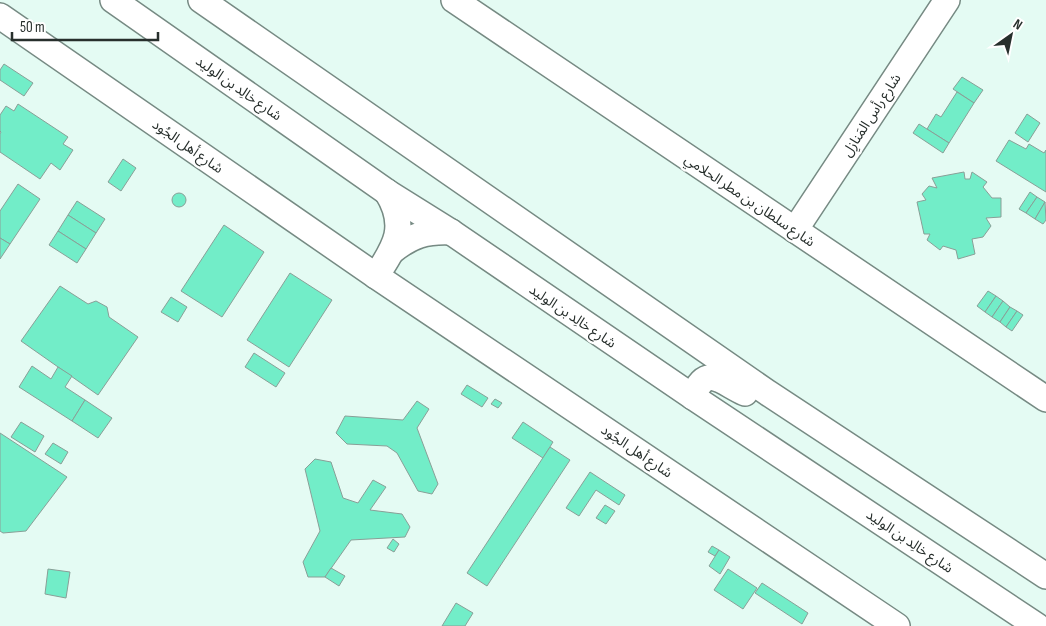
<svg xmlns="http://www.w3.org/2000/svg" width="1046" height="626" viewBox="0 0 1046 626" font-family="'Sofia Sans Condensed','Noto Sans Arabic',sans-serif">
  <rect width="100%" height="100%" fill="#e4fbf3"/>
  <!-- building -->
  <g fill="#72edc8" stroke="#899f97">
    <path d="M 4,64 L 33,83 L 24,96 L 0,80 L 0,70 Z"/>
    <path d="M 962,77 L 983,90 L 974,103 L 953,89 Z"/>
    <path d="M 957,92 L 974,103 L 949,143 L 927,129 L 936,114 L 941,117 Z"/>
    <path d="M 18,104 L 68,137 L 63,144 L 73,150 L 60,170 L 51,163 L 40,179 L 0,152 L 0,134 L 1,132 L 0,131 L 0,115 L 6,106 L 14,111 Z"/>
    <path d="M 1027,114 L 1040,123 L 1028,142 L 1015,133 Z"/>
    <path d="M 919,124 L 949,143 L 943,153 L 913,133 Z"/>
    <path d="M 1009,140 L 1026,149 L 1029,144 L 1044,153 L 1046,150 L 1046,192 L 996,161 Z"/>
    <path d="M 123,159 L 136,168 L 121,191 L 108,182 Z"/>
    <path d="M 964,172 L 965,179 L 970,179 L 972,172 L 987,182 L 983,187 L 992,198 L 1001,198 L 1001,217 L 986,218 L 991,226 L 983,237 L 972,239 L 975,254 L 958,259 L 956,250 L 943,246 L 940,250 L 927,240 L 930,234 L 924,234 L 917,202 L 926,200 L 922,194 L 929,186 L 937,188 L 932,178 Z"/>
    <path d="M 18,184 L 40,199 L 10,244 L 0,238 L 0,211 Z"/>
    <path d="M 1030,192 L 1037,197 L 1026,213 L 1019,209 Z"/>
    <circle cx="179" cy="200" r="7"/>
    <path d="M 1037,197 L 1045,202 L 1035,219 L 1026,213 Z"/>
    <path d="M 77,201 L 105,219 L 96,233 L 68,215 Z"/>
    <path d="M 1045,202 L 1046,220 L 1043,224 L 1035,219 Z"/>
    <path d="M 68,215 L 96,233 L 86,249 L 58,231 Z"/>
    <path d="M 224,225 L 264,252 L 222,317 L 181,291 Z"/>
    <path d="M 58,231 L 86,249 L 77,263 L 49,245 Z"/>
    <path d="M 0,238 L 10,244 L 0,259 Z"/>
    <path d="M 290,273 L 332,300 L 289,367 L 247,340 Z"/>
    <path d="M 60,286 L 88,304 L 96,301 L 107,307 L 109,317 L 138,337 L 98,395 L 21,341 Z"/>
    <path d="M 988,291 L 996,296 L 985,312 L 977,306 Z"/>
    <path d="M 996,296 L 1003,301 L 992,317 L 985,312 Z"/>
    <path d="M 171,297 L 187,307 L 178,322 L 161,312 Z"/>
    <path d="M 1003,301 L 1010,307 L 1000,322 L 992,317 Z"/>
    <path d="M 1010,307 L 1017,311 L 1006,327 L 1000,322 Z"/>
    <path d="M 1017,311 L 1023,315 L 1012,331 L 1006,327 Z"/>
    <path d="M 254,353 L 285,373 L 276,387 L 245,367 Z"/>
    <path d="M 32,366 L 51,379 L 58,367 L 72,376 L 65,387 L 85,400 L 72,421 L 19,387 Z"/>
    <path d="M 467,385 L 488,398 L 482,407 L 461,394 Z"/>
    <path d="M 495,399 L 502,403 L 498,408 L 491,404 Z"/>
    <path d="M 85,400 L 112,418 L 98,438 L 72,421 Z"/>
    <path d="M 417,401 L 429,409 L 417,428 L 438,484 L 432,494 L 418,491 L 397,453 L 387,446 L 347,444 L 336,433 L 345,416 L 403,420 Z"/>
    <path d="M 21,422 L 44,436 L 35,452 L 11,437 Z"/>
    <path d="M 523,422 L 553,442 L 543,458 L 512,438 Z"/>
    <path d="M 0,433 L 67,477 L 26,531 L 3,533 L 0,531 Z"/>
    <path d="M 53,443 L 68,452 L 61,464 L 45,454 Z"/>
    <path d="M 550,447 L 570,460 L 487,586 L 467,573 Z"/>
    <path d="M 315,459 L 331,462 L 343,498 L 358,503 L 373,480 L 386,487 L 370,510 L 402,514 L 410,527 L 405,537 L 351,540 L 325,577 L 308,577 L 303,562 L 320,531 L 305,469 Z"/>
    <path d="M 590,472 L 625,495 L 619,505 L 596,490 L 579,516 L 566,508 Z"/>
    <path d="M 605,505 L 615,511 L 606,524 L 596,518 Z"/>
    <path d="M 393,539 L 399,544 L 394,552 L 387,548 Z"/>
    <path d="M 712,546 L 719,550 L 715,556 L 708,552 Z"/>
    <path d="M 719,550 L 730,557 L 720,574 L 709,566 Z"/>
    <path d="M 331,568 L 345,576 L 339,586 L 325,577 Z"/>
    <path d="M 48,569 L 70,572 L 66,598 L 45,594 Z"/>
    <path d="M 728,569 L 757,588 L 743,609 L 714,590 Z"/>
    <path d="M 762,583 L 808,613 L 802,624 L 755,593 Z"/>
    <path d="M 456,603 L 473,613 L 465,626 L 442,626 Z"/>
  </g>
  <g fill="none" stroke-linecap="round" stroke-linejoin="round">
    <!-- minor casing -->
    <g stroke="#768a83" stroke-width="28">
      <g id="minor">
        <path d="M 113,0 L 387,192 L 451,232 L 693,397 L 1037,626"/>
        <path d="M 201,0 L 768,393 L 1046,576"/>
        <path d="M 454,0 L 1046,399"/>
        <path d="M 0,16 L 376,276 L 897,626"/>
        <path d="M 795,230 L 947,0"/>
        <path d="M 392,251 C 412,235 426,231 451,232"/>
        <path d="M 376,276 C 396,246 408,226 387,192"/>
        <path d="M 693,397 C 706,362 722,383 745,393"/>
      </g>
    </g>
    <!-- minor -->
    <use href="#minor" stroke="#fff" stroke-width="25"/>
  </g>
  <g text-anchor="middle" stroke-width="4.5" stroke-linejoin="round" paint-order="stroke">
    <!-- street labels -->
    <g font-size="14" fill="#272f2c" stroke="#fff">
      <text transform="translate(239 88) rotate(35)" y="5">شارع خالِد بن الوليد</text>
      <text transform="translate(871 115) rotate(-57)" y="5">شارع رأس المَنازِل</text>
      <text transform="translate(188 146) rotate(35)" y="5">شارع أهل الجُود</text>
      <text transform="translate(750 200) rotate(34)" y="5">شارع سلطان بن مطر الحلامي</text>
      <text transform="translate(573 316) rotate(34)" y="5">شارع خالِد بن الوليد</text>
      <text transform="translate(637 451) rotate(34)" y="5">شارع أهل الجُود</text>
      <text transform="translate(910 541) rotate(34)" y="5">شارع خالِد بن الوليد</text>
    </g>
  </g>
  <!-- north arrow -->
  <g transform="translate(1011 35) rotate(33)" stroke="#ffffff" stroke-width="4" paint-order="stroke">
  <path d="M0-4L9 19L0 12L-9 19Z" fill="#272f2c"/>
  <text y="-8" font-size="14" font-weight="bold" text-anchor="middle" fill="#272f2c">N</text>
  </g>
  <!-- scale -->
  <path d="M12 32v8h146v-8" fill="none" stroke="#272f2c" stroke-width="2.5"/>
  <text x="20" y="32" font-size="15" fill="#272f2c" stroke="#ffffff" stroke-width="4" paint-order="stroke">50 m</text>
</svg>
